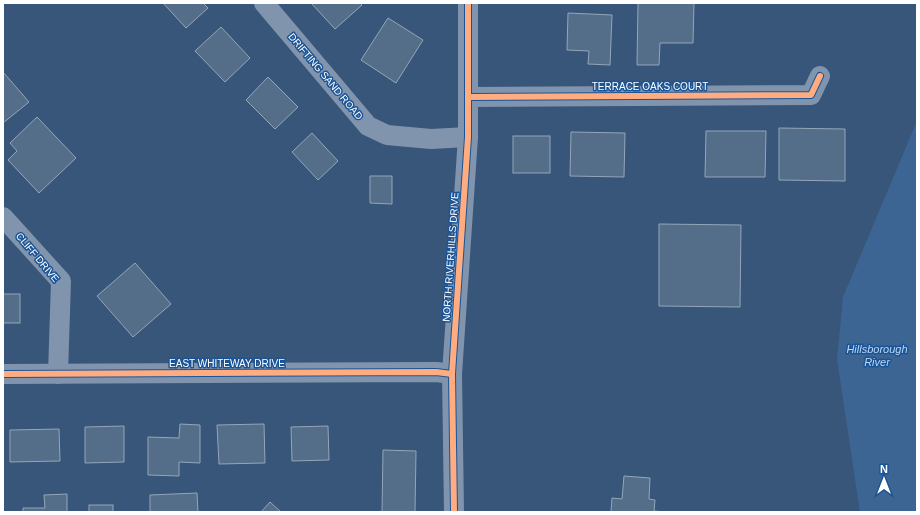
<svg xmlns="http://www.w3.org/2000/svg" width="920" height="515" viewBox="0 0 920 515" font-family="Helvetica,sans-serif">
  <rect width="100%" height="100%" fill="#37567a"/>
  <!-- water -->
  <path fill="#3d6593" d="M 917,121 L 917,512 L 860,512 L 837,359 L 843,297 Z"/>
  <!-- building -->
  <g fill="#546d89" stroke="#94a6ba">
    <path d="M 163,3 L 203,3 L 208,8 L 186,28 Z"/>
    <path d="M 311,3 L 360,3 L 362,5 L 335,29 Z"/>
    <path d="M 638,3 L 694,3 L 693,43 L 660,43 L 659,65 L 637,65 Z"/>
    <path d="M 568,13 L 612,15 L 610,65 L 588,64 L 589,51 L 567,50 Z"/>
    <path d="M 388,18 L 423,40 L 396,83 L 361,60 Z"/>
    <path d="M 221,27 L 250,58 L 225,82 L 195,51 Z"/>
    <path d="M 3,72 L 29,102 L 3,123 Z"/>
    <path d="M 268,77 L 298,107 L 275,129 L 246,100 Z"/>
    <path d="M 37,117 L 76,158 L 39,193 L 8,160 L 17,151 L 10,143 Z"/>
    <path d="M 779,128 L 845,129 L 845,181 L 779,180 Z"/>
    <path d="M 706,131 L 766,131 L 765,177 L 705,177 Z"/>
    <path d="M 571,132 L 625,133 L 624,177 L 570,176 Z"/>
    <path d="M 312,133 L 338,161 L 318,180 L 292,152 Z"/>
    <rect x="513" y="136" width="37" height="37"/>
    <path d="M 370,176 L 392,176 L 392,204 L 370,203 Z"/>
    <path d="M 659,224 L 741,225 L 740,307 L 659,306 Z"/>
    <path d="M 135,263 L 171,304 L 133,337 L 97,296 Z"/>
    <rect x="3" y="294" width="17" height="29"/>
    <path d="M 180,424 L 200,425 L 200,463 L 179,462 L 179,476 L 148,475 L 148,437 L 179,438 Z"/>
    <path d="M 264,424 L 265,463 L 219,464 L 217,425 Z"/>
    <path d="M 124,426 L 124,462 L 85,463 L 85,427 Z"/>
    <path d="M 328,426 L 329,460 L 292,461 L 291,427 Z"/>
    <path d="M 59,429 L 60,461 L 10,462 L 10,430 Z"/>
    <path d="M 383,450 L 416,451 L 415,512 L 382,512 Z"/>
    <path d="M 624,476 L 650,478 L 649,499 L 655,500 L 654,511 L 666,512 L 611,512 L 612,498 L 622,499 Z"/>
    <path d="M 197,493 L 198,512 L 150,512 L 150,495 Z"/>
    <path d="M 67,494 L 67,512 L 23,512 L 23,508 L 45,508 L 44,495 Z"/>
    <path d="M 270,502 L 281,512 L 261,512 Z"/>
    <rect x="89" y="505" width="24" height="7"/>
  </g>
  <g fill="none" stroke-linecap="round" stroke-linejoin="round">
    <!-- minor -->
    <g stroke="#8095ad" stroke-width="20">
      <path d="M 264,3 L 368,126 L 387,135 L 431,139 L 468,137"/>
      <path d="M 469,97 L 811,95 L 820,76"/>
      <path d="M 3,217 L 61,281 L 58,374"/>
      <path d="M 3,374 L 436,372 L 452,374"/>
      <path d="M 454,512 L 452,374 L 468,137 L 468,3"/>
    </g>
    <!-- cycleway casing -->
    <g stroke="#1b5496" stroke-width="8">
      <g id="cycleway">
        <path d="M 469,97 L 811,95 L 820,76"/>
        <path d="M 3,374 L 436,372 L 452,374"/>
        <path d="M 454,512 L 452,374 L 468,137 L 468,3"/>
      </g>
    </g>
    <!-- cycleway -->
    <use href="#cycleway" stroke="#ffac80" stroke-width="6"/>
  </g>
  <g text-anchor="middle" stroke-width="3" stroke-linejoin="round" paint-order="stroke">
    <!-- street labels -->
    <g font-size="10" fill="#fff" stroke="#1b5496">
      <text transform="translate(326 76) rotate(50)" y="4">DRIFTING SAND ROAD</text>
      <text x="650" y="90">TERRACE OAKS COURT</text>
      <text transform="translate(38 257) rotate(50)" y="4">CLIFF DRIVE</text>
      <text transform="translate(450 257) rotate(-86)" y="4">NORTH RIVERHILLS DRIVE</text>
      <text x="227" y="367">EAST WHITEWAY DRIVE</text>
    </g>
    <!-- water labels -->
    <g font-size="11" font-style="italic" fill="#bad7f6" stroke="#1b5496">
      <text x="877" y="353">Hillsborough<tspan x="877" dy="13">River</tspan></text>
    </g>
  </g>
  <!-- border -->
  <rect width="920" height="515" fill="none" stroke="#ffffff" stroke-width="8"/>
  <!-- north arrow -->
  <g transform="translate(884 479)" stroke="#1b5496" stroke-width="3" paint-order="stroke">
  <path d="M0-3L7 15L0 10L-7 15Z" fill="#ffffff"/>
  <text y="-6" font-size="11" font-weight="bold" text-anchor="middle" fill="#ffffff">N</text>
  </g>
</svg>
